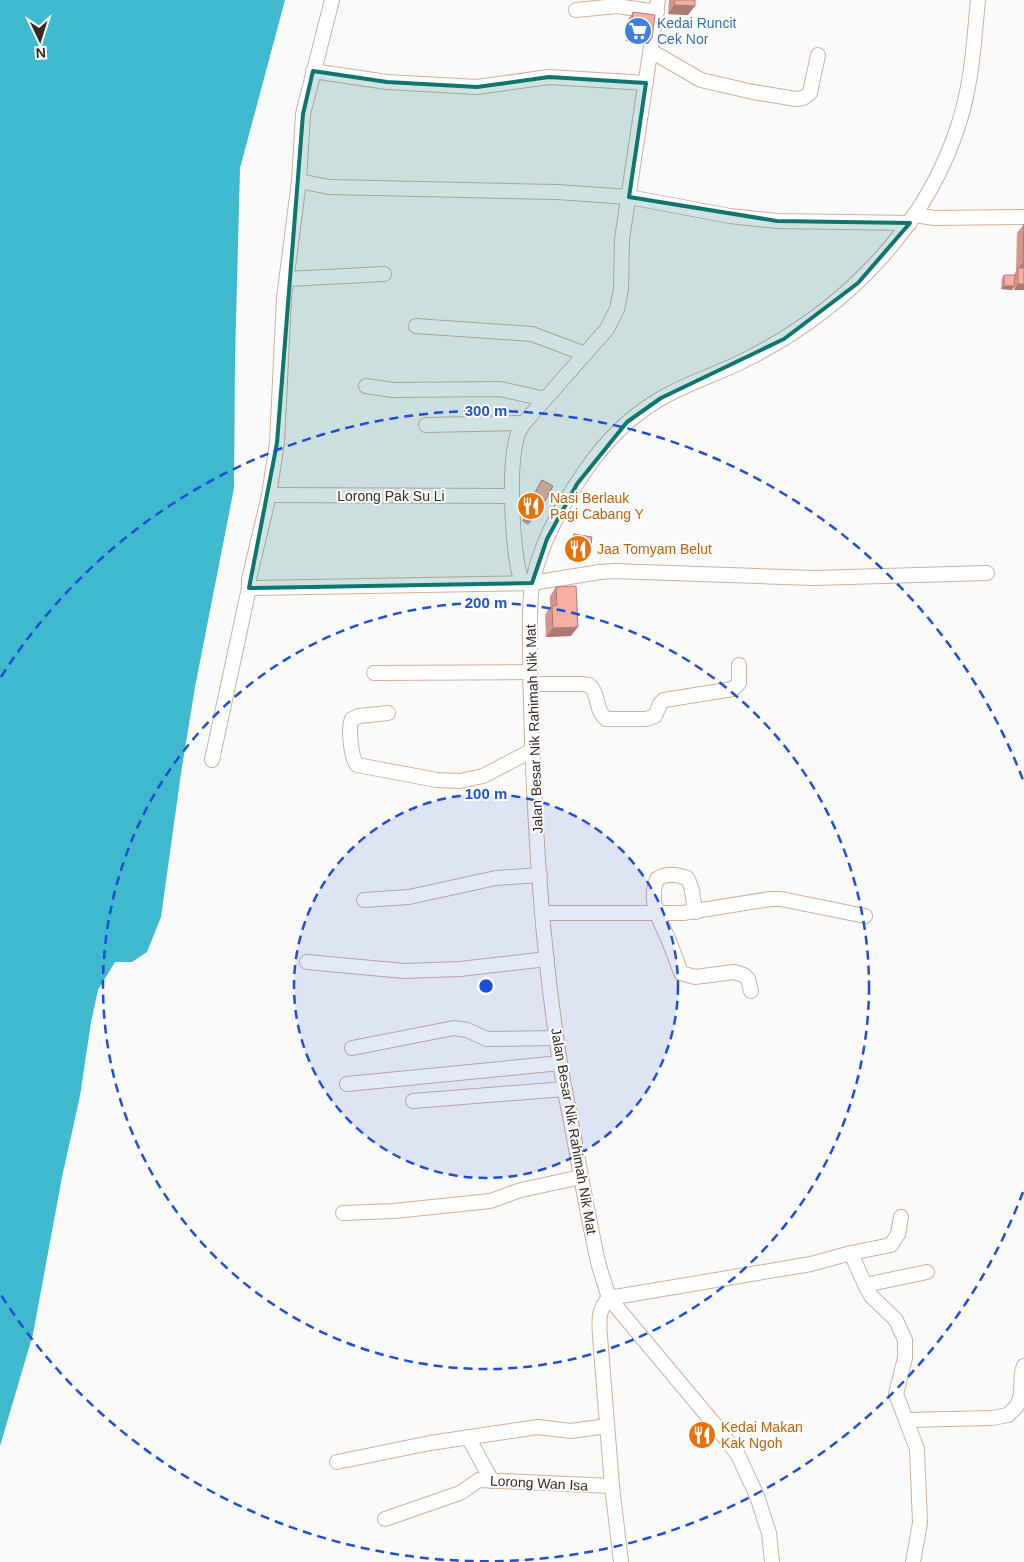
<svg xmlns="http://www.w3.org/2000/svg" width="1024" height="1562" viewBox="0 0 1024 1562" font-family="Arial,sans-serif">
  <rect width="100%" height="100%" fill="#fafafa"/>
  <!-- water -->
  <path fill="#3eb9cd" d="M 0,0 L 285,0 L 240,168 L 235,358 L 234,488 L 195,687 L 181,773 L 161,917 L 147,952 L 132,962 L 115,962 L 98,990 L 91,1022 L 80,1096 L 62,1177 L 33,1334 L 0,1446 Z"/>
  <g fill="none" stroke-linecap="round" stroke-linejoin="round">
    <!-- minor casing -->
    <g stroke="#d0b09c" stroke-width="16">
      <g id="minor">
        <path d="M 332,0 L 303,114 L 299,181 L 284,298 L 277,443 L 269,495 L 249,579 L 249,588 L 532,583 L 600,572 L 614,571 L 814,578 L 987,573"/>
        <path d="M 576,10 L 617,6 L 657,12"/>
        <path d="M 651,51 L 701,80 L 753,92 L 796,99 L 803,98 L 810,93 L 818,55"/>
        <path d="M 313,71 L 387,82 L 477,87 L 549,77 L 646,83"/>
        <path d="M 299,181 L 329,187 L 557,192 L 629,197 L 730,216 L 777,221 L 910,223"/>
        <path d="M 914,215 L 935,218 L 1024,217"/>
        <path d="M 287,279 L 384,274"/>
        <path d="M 416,326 L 532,334 L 585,354"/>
        <path d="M 366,386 L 393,390 L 500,389 L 545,399"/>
        <path d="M 426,425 L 524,423"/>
        <path d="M 269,495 L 512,496"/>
        <path d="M 522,583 C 512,554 508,467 517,437 C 518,432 521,428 524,423 L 607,329 L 617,309 L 621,289 L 622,239 L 658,0"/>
        <path d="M 374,673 L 530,672"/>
        <path d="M 530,684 L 582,684 L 589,685 C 600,694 594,709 606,719 L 646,719 L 655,716 L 660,704 L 664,700 L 733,689 L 739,683 L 739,665"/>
        <path d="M 388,713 L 359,716 L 352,719 C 348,728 351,758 357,765 L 437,780 L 460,781 L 483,776 L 533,750"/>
        <path d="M 212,760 L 249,588"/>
        <path d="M 364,900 L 409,897 L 496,878 L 540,875"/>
        <path d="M 696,912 C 692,900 694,888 687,878 C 677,874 666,873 657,879 C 649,898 657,915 665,932 C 671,945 676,959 681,973 L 695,977 L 734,972 L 744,975 L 748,979 L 751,991"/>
        <path d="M 543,913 L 683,913 L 770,899 L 781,899 L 865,916"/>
        <path d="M 307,962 L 404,971 L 460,969 L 547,959"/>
        <path d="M 352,1048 L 454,1028 L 467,1030 L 487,1039 L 556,1038"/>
        <path d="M 347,1084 L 560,1063"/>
        <path d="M 413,1101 L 565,1089"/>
        <path d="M 343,1213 L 394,1211 L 490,1201 L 521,1190 L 581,1177"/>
        <path d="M 851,1253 L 861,1276 L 871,1296 L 896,1320 L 905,1340 L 905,1358 L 896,1394 L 917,1449 L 920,1523 L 913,1562"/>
        <path d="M 865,1285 L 927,1272"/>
        <path d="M 906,1420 L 992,1418 L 1008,1415 L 1017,1406 L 1021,1395 L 1022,1372 L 1024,1366"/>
        <path d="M 468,1437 L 492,1481"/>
        <path d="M 337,1462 L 430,1443 L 538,1427 L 571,1431 L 607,1426"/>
        <path d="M 385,1519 L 460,1493 L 479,1480 L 612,1486"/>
        <path d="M 621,1562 L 612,1486 L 600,1336 C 599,1321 598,1309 609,1298 L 811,1264 L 851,1253 L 891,1245 L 898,1234 L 901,1217"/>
        <path d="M 772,1562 L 769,1533 L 757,1496 L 738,1455 L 716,1426 L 609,1298 L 599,1266 C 588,1218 580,1170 571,1122 C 566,1095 560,1069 557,1042 C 542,943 536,842 532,741 C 531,707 530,673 530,638 C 530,619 529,599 533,580 C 543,535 569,492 596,456 C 614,433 637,412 662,398 C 689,382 721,373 749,358 C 845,309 926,228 959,123 C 972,83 974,41 978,0"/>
      </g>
    </g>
    <!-- minor -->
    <use href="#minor" stroke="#fff" stroke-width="14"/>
  </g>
  <!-- wall -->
  <g fill="#d4968c">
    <path d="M 669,0 L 695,0 L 688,15 L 668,14 Z"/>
    <path d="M 633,12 L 652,38 L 648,44 L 626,41 L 629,18 Z"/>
    <path d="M 1024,224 L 1024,290 L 1014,290 L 1014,287 L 1012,290 L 1001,289 L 1002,278 L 1004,275 L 1014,275 L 1016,271 L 1017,233 Z"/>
    <path d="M 540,483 L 539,512 L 537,515 L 525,509 Z"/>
    <path d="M 528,512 L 530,522 L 528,525 L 522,521 Z"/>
    <path d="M 574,534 L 586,557 L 567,554 L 569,540 Z"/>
    <path d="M 556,587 L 571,636 L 546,637 L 545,615 L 550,607 L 550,596 Z"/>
  </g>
  <!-- shaded-wall -->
  <g fill="#ac7a72">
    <path d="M 674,5 L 695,6 L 688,15 L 668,14 Z"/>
    <path d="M 631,35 L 652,38 L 648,44 L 626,41 Z"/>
    <path d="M 1023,263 L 1024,263 L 1024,272 L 1018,269 Z"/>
    <path d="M 1018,284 L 1024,284 L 1024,290 L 1014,290 Z"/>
    <path d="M 1004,286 L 1014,286 L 1012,290 L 1001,289 Z"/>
    <path d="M 571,548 L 590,551 L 586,557 L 567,554 Z"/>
    <path d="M 578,627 L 571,636 L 546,637 L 553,628 Z"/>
  </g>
  <!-- building -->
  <g fill="#f6aea3" stroke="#ac7a72">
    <path d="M 675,0 L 695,0 L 695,6 L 674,5 Z"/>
    <path d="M 633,12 L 655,15 L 652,38 L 631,35 Z"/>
    <path d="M 1024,224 L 1024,263 L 1023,263 Z"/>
    <rect x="1018" y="268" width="6" height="16"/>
    <path d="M 1004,275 L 1015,275 L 1014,286 L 1004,286 Z"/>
    <path d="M 542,480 L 553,486 L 539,512 L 528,506 Z"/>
    <path d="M 528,512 L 534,515 L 530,522 L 524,518 Z"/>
    <path d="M 574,534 L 592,537 L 590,551 L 571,548 Z"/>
    <path d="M 576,586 L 578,627 L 553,628 L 552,606 L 557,605 L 556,587 Z"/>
  </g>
  <!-- marked area -->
  <path fill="#0f766e" fill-opacity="0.2" stroke="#0f766e" stroke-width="4" stroke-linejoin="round" d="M 313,71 L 387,82 L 477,87 L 549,77 L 646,83 L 629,197 L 777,221 L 910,223 L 858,283 L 784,339 L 661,398 L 627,422 L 577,484 L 547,539 L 532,583 L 249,588 L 277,443 L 303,114 Z"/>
  <!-- distance rings -->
  <circle cx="486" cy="986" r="192" fill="#1d4ed8" fill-opacity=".12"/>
  <g fill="none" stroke="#1d4ed8" stroke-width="2.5" stroke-dasharray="9 6">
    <circle cx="486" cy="986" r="192"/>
    <circle cx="486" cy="986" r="383"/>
    <path d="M1023 1192A575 575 0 0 1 1 1295M1 677A575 575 0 0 1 1023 780"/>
  </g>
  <!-- icons -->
  <defs>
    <g id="supermarket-disc" transform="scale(1.4375)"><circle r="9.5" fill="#3f7fe0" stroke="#fff"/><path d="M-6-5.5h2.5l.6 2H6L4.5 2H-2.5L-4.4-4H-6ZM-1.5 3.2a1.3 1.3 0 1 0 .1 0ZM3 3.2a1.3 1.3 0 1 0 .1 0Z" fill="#fff"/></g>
    <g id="restaurant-disc" transform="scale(1.4375)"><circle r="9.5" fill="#e8710a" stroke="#fff"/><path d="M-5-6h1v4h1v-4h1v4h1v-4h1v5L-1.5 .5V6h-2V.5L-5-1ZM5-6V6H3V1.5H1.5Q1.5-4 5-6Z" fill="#fff"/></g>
  </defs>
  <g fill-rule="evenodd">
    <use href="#supermarket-disc" x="638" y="31"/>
    <use href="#restaurant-disc" x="531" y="506"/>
    <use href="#restaurant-disc" x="578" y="549"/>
    <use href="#restaurant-disc" x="702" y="1435"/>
  </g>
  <g text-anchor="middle" stroke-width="4" stroke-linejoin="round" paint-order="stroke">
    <!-- shop labels -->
    <g font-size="14" fill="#366cbe" stroke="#fff" text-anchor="start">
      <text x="657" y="28">Kedai Runcit<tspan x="657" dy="16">Cek Nor</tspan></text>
    </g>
    <!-- street labels -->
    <g font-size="14" fill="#362922" stroke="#fff">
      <text x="391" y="501">Lorong Pak Su Li</text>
      <text transform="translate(534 729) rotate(-92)" y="5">Jalan Besar Nik Rahimah Nik Mat</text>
      <text transform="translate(574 1131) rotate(80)" y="5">Jalan Besar Nik Rahimah Nik Mat</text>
      <text transform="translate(539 1483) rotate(3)" y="5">Lorong Wan Isa</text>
    </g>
    <!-- food labels -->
    <g font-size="14" fill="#c56008" stroke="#fff" text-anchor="start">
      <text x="550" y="503">Nasi Berlauk<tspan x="550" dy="16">Pagi Cabang Y</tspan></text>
      <text x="597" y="554">Jaa Tomyam Belut</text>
      <text x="721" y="1432">Kedai Makan<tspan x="721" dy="16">Kak Ngoh</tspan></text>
    </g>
  </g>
  <circle cx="486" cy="986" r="8" fill="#1d4ed8" stroke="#fff" stroke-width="2.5"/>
  <g font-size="15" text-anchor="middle" font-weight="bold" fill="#1d4ed8" stroke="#fff" stroke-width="4" stroke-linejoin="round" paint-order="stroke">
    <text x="486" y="416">300 m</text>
    <text x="486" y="608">200 m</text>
    <text x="486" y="799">100 m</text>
  </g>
  <!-- north arrow -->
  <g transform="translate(40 40) rotate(176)" stroke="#ffffff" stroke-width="4" paint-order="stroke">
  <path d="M0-4L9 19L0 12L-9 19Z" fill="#362922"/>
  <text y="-8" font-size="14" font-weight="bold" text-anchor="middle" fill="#362922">N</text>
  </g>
</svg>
